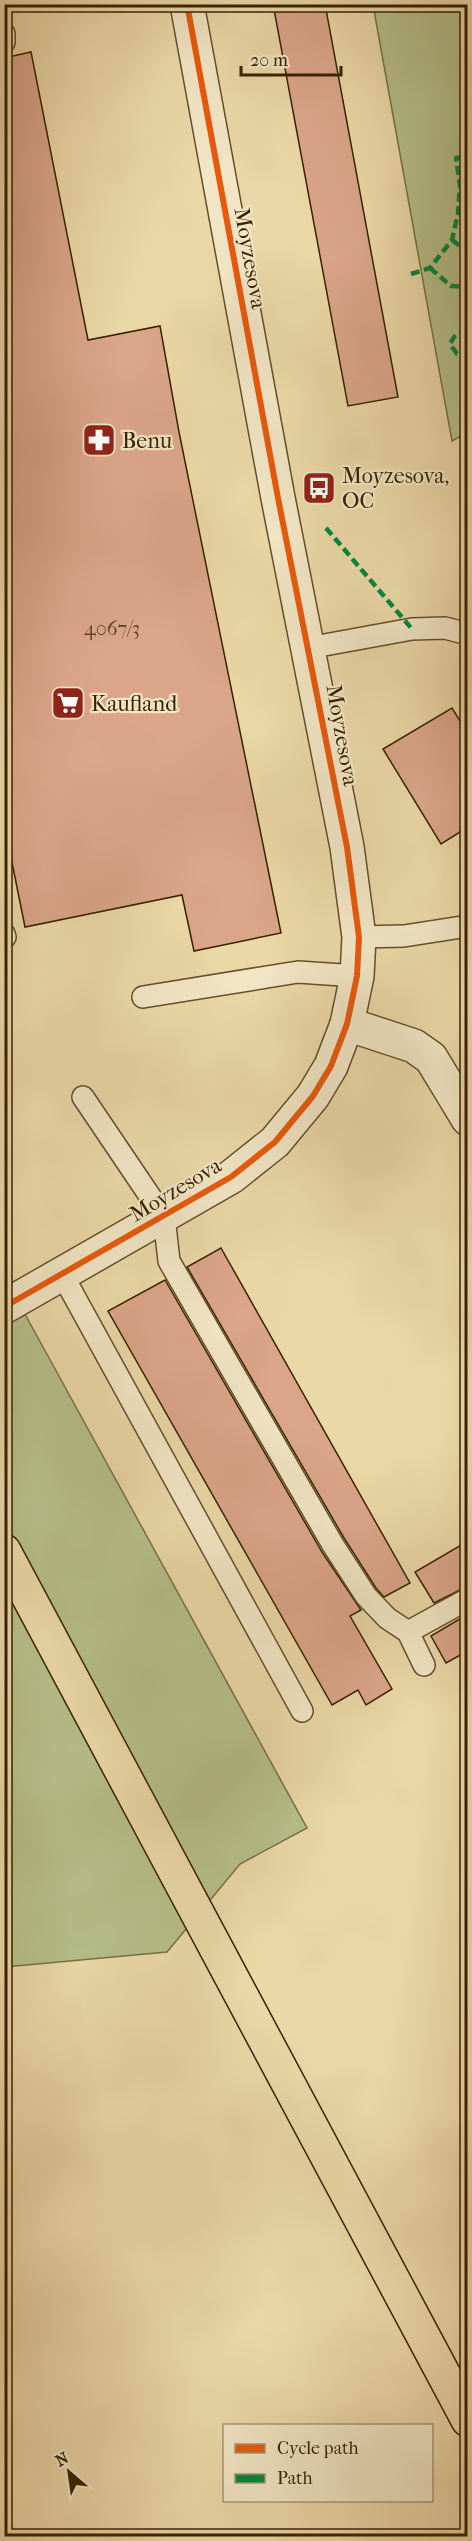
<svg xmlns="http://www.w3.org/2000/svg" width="472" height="2541" viewBox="0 0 472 2541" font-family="'IM FELL French Canon',serif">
  <rect width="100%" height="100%" fill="#ebd8a7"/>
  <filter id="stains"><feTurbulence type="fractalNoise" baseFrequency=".00333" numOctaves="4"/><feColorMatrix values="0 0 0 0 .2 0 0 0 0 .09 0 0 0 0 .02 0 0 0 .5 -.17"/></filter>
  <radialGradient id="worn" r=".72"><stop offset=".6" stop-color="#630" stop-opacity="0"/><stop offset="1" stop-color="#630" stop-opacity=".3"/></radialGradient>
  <!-- green -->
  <g fill="#b5bf89" stroke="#767044" stroke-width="1.5">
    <path d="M 373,5 L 467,5 L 468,432 L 452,441 Z"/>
    <path d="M 4,1276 L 307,1828 L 240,1864 L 167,1952 L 5,1967 Z"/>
  </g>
  <!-- building -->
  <g fill="#dba58a" stroke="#362100" stroke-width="1.5">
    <path d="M 273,4 L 325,4 L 398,397 L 348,406 Z"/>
    <path d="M 31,52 L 88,340 L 160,326 L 179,432 L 281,933 L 194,951 L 182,895 L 25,927 L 4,823 L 4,58 Z"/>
    <path d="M 452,708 L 468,734 L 468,827 L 441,844 L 383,749 Z"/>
    <path d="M 221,1248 L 410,1583 L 384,1597 L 376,1588 L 344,1538 L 187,1267 Z"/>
    <path d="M 165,1280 L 322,1552 L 361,1610 L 350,1616 L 392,1689 L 366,1705 L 358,1690 L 332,1705 L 108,1311 Z"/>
    <path d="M 468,1541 L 468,1586 L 434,1603 L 415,1572 Z"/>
    <path d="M 468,1614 L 468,1658 L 464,1653 L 446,1663 L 431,1636 Z"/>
  </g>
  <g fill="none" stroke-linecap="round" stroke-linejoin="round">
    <!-- lane casing -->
    <g stroke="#634f2a" stroke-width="24">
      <g id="lane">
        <path d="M 4,34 L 4,42"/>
        <path d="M 308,648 L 412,629 L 445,628 L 468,634"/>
        <path d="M 4,934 L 5,937"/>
        <path d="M 359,937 L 404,936 L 468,926"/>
        <path d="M 143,997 L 298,972 L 357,976"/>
        <path d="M 83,1097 L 164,1217 L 169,1261 L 333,1545 L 366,1596 L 387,1618 L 408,1632 L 424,1665"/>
        <path d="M 62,1274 L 302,1711"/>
        <path d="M 408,1632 L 468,1599"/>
      </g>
    </g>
    <!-- street casing -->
    <g stroke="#634f2a" stroke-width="36">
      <g id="street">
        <path d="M 347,1024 L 414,1046 L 431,1058 L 468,1119"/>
        <path d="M 4,1307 L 231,1177 L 275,1142 L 313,1096 L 331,1066 L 347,1024 L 357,976 L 359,937 L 347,847 L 278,498 L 187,4"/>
      </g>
    </g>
    <!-- primary casing -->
    <g stroke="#362100" stroke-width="36">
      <path id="primary" d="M 4,1551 L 468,2420"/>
    </g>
    <!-- lane -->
    <use href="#lane" stroke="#f2e6c6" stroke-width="21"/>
    <!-- street -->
    <use href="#street" stroke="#f2e6c6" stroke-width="33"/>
    <!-- primary -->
    <use href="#primary" stroke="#ebd8a7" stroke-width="33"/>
    <!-- quiet -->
    <g stroke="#00873e" stroke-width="4.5" stroke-dasharray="9 4.5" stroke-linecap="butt">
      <path d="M 452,240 L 464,249 L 468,248"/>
      <path d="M 430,268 L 451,286 L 468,287"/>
      <path d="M 411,274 L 430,268 L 452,240 L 458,214 L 460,185 L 456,158 L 468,157"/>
      <path d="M 468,330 L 454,337 L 450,344 L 457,354 L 468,354"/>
      <path d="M 326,528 L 412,629"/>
    </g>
    <!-- cycleway casing -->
    <g stroke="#f2e6c6" stroke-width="10">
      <path id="cycleway" d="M 4,1307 L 231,1177 L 275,1142 L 313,1096 L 331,1066 L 347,1024 L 357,976 L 359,937 L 347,847 L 278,498 L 187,4"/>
    </g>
    <!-- cycleway -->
    <use href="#cycleway" stroke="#e8590c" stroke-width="6"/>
  </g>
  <!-- icons -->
  <defs>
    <g id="pharmacy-square" transform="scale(1.725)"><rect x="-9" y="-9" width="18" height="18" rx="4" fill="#8f2418" stroke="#f2e6c6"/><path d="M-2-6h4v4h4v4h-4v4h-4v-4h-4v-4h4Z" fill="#fff"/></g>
    <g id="bus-square" transform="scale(1.725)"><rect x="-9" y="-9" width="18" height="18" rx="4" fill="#8f2418" stroke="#f2e6c6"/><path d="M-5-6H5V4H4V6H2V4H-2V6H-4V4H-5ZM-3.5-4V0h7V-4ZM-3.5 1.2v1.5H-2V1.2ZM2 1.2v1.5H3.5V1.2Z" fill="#fff"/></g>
    <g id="supermarket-square" transform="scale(1.725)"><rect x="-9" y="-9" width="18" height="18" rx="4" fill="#8f2418" stroke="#f2e6c6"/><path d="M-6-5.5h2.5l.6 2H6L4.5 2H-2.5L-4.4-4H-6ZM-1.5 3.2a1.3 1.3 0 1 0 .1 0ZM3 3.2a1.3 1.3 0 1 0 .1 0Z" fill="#fff"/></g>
  </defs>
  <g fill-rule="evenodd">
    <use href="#pharmacy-square" x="99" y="440"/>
    <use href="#bus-square" x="319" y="488"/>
    <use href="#supermarket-square" x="68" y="703"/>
  </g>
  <g text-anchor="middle" stroke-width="4.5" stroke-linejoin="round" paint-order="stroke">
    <!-- number labels -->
    <g font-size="20" fill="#5f4222">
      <text x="112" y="635">4067/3</text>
    </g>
    <!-- street labels -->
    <g font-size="22" fill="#362100" stroke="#f2e6c6">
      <text transform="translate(251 258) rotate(80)" y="8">Moyzesova</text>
      <text transform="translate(343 735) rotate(80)" y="8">Moyzesova</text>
      <text transform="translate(175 1189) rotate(-31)" y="8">Moyzesova</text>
    </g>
    <!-- poi labels -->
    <g font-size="22" fill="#362100" stroke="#f2e6c6" text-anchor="start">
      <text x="122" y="448">Benu</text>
      <text x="342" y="483">Moyzesova,<tspan x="342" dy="25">OC</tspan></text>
      <text x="91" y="711">Kaufland</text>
    </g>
  </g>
  <!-- margin -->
  <rect width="472" height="2541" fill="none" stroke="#ebd8a7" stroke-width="24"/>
  <rect x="6" y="6" width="460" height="2529" fill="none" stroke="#362100" stroke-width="3"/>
  <rect x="12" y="12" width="448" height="2517" fill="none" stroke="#362100" stroke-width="1.5"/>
  <!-- legend -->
  <rect x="223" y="2424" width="210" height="78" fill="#f2e6c6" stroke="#a79777" stroke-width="1.5"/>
  <rect x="235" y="2444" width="30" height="9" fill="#e8590c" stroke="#a79777" stroke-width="1.5"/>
  <text x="277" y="2454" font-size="18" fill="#362100">Cycle path</text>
  <rect x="235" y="2474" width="30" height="9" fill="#00873e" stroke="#a79777" stroke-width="1.5"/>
  <text x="277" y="2484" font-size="18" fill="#362100">Path</text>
  <!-- north arrow -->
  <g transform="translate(69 2472) rotate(331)" stroke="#f2e6c6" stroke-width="4.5" paint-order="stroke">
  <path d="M0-4.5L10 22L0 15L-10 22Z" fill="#362100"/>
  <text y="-9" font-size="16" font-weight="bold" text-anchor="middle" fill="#362100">N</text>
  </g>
  <!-- scale -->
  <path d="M241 66v9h100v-9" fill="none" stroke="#362100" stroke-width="3"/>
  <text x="250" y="66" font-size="18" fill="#362100" stroke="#f2e6c6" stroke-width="4.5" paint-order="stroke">20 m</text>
  <rect width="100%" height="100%" filter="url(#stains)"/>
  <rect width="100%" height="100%" fill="url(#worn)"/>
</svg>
